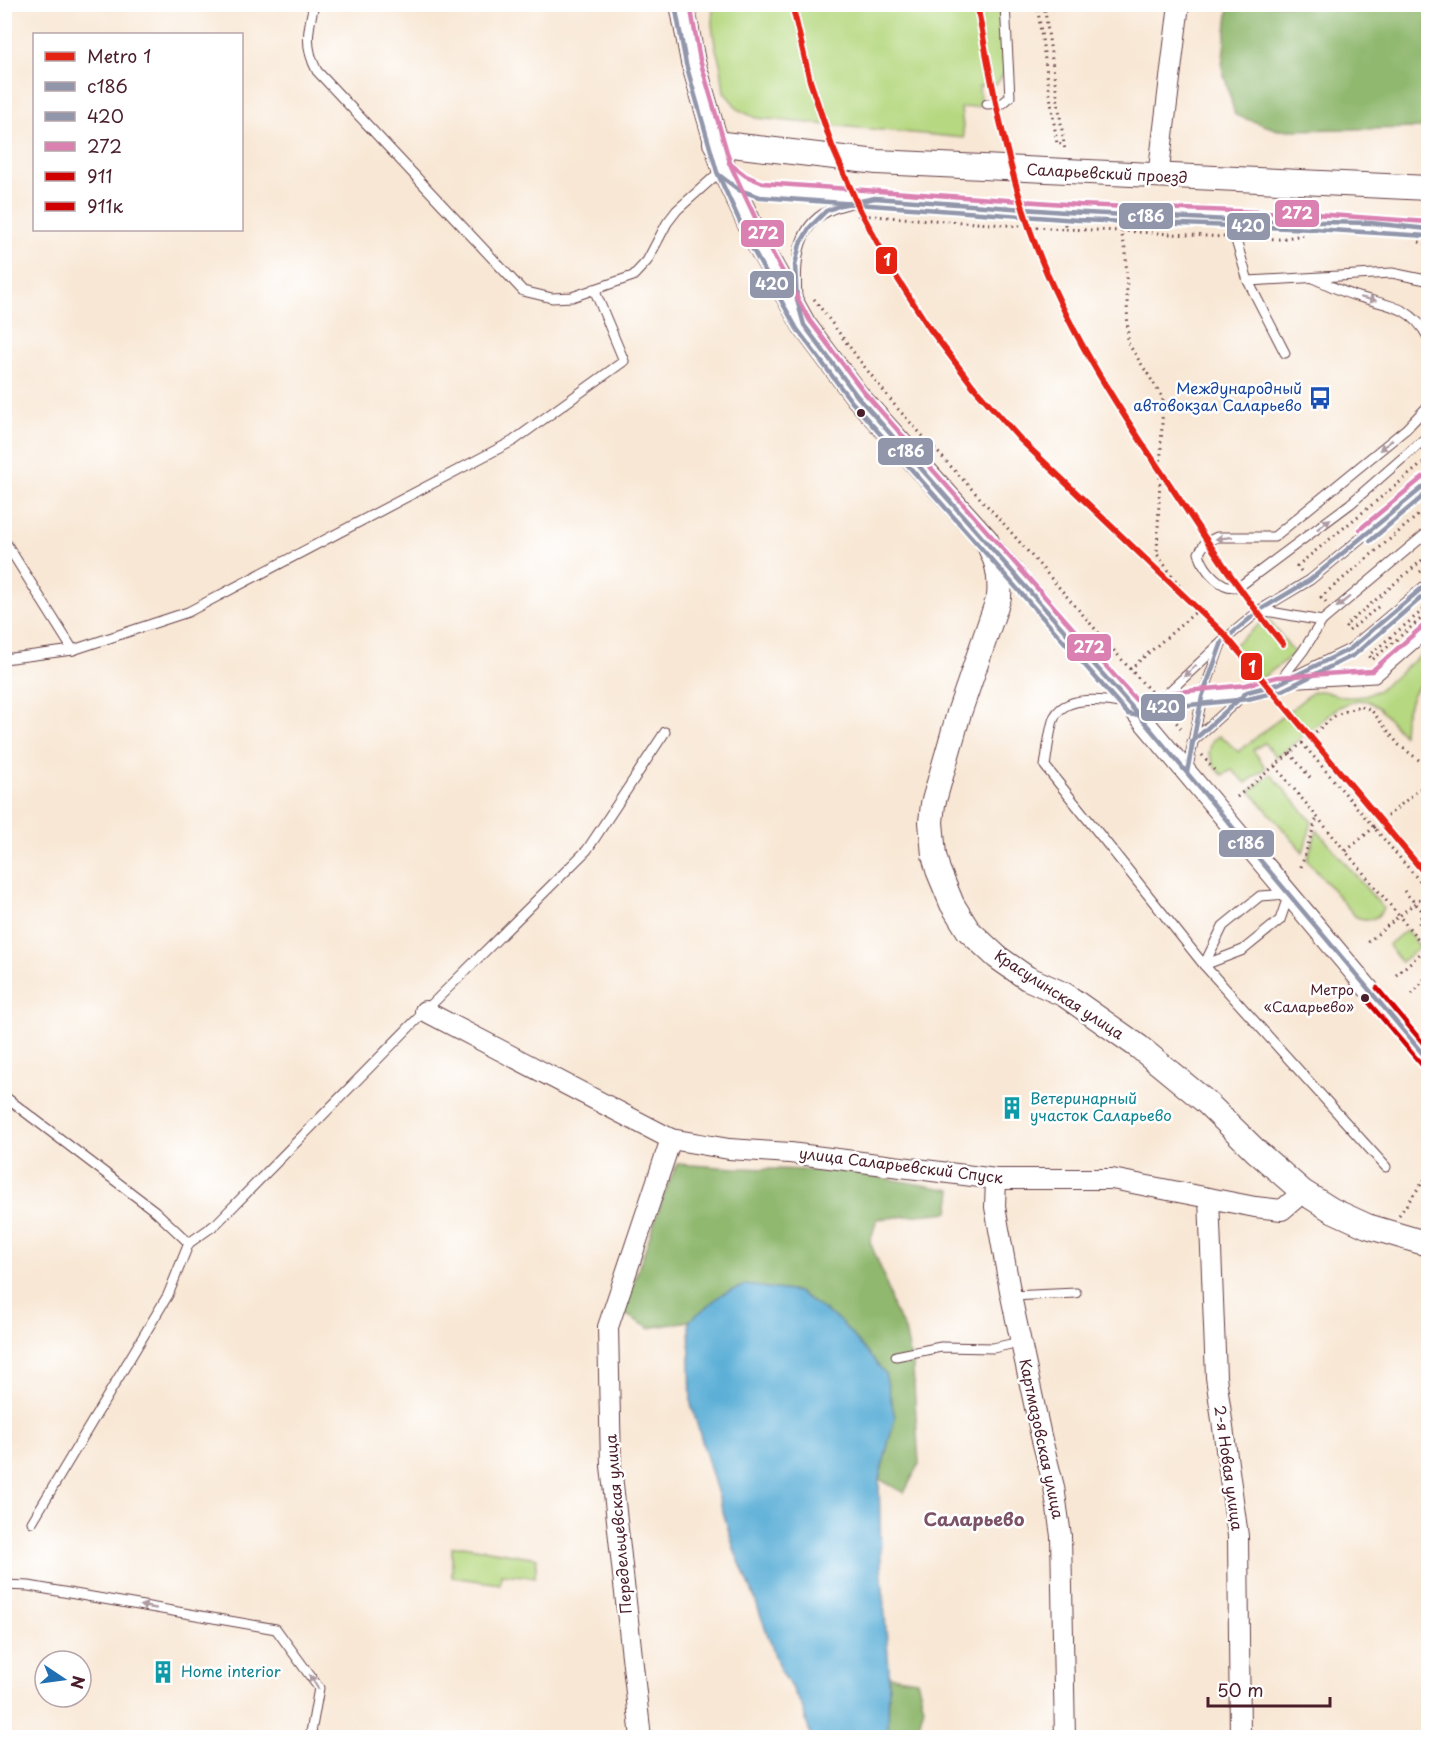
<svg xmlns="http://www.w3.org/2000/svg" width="1433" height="1742" viewBox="0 0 1433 1742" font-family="'Playpen Sans',sans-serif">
  <rect width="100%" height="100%" fill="#fff"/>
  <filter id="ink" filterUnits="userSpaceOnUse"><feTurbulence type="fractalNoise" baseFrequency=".0167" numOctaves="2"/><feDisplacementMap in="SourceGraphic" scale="12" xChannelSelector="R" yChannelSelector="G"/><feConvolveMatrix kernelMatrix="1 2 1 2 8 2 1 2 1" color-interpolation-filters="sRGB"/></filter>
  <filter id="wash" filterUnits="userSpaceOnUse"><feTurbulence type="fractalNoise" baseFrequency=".008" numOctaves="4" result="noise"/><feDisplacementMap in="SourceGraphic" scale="24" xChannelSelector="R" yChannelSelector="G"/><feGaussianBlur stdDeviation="1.35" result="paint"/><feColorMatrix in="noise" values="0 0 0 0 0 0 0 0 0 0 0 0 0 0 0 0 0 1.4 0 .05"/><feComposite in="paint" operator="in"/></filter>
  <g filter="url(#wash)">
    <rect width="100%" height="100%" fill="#f8e7d4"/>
    <!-- green -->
    <g fill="#b6d880" stroke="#807c56" stroke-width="1.5">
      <path d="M 713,5 L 999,5 L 1005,66 L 1004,73 L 997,84 L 979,86 L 981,106 L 961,108 L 964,138 L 756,118 L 739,110 L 724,92 L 721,67 L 715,45 L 712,25 Z"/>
      <path d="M 1267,618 L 1295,653 L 1257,682 L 1230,648 Z"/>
      <path d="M 1428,649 L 1428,671 L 1412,696 L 1404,719 L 1403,735 L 1379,708 L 1368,701 L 1357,700 L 1339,707 L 1277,757 L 1264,743 L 1253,750 L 1266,768 L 1246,783 L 1232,770 L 1223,775 L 1216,769 L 1209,753 L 1212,741 L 1219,736 L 1226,740 L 1238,752 L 1313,692 C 1324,688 1335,697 1346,697 C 1357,698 1370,694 1379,690 Z"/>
      <path d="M 1271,774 L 1312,822 L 1303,852 L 1250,791 Z"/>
      <path d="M 1317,830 L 1383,908 C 1378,921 1367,921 1356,917 L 1307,860 Z"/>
      <path d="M 1406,930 L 1420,947 L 1401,962 L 1388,945 Z"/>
      <path d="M 463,1546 L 537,1558 L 535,1577 L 501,1574 L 500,1584 L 452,1577 L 452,1547 Z"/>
    </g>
    <!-- forest -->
    <g fill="#90b86e" stroke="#6d6c4c" stroke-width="1.5">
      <path d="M 1229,5 L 1428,5 L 1428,128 L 1278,130 L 1235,115 L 1222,67 Z"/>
      <path d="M 677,1164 L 736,1168 L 844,1171 L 952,1190 L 949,1212 L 877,1219 L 870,1242 L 884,1276 L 893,1308 L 905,1330 L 913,1369 L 919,1464 L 904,1493 L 879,1479 L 895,1417 L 722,1295 L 689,1321 L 649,1328 L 623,1313 L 665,1192 Z"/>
      <path d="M 889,1676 L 917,1680 L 924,1707 L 919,1725 L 928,1737 L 888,1738 Z"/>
    </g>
    <!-- water -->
    <path fill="#5bafd7" stroke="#526781" stroke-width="1.5" d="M 746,1285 L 798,1292 L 841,1322 L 885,1373 L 895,1417 L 879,1479 L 881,1564 L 889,1669 L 888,1737 L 811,1737 L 802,1706 L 779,1667 L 752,1591 L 735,1552 L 691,1404 L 689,1321 L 722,1294 Z"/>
  </g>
  <g filter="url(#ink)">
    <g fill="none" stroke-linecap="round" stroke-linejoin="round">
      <!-- service casing -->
      <g stroke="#643d44" stroke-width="11">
        <g id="service">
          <path d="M 314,4 C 308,30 304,46 317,71 L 523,291 L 552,298 L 572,297 L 633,276 L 647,261 L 667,223 L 677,210 L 723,169"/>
          <path d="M 987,104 L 1003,103 L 1010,97 L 1005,4"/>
          <path d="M 736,179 L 742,183 L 761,190 C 882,198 1003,210 1124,215 C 1225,220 1328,219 1428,229"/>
          <path d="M 1230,220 L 1248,281 L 1285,353"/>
          <path d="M 1315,279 C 1329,285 1344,293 1359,297 C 1390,306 1411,306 1428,337"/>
          <path d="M 1248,281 L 1392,273 L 1426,280 L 1428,282"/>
          <path d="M 797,298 C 795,266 795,228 828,211 C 839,205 852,203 864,200"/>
          <path d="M 1428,406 L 1406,429 L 1274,537 L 1217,537 L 1205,543 L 1199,553 C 1203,569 1222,592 1240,586 L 1350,504 L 1428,436"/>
          <path d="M 4,540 L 73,650"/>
          <path d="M 1260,610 L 1322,621"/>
          <path d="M 4,659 L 73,650 L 188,612 L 513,441 L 624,361 L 594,289"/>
          <path d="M 1279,682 L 1303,651 L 1322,621 L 1428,532"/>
          <path d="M 1283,683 L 1375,678 L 1428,632"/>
          <path d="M 1159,701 L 1222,642 L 1260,610 L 1310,580 L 1428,483"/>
          <path d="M 1125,704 C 1105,700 1067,695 1055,716 C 1050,724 1047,755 1045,766 L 1204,965 L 1386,1167"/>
          <path d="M 1133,708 L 1159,701 L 1247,692 L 1278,684 L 1350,649 L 1428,583"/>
          <path d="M 1192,742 L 1247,692"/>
          <path d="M 1187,772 L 1202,697 L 1221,644"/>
          <path d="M 1289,894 L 1280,920 L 1243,950 L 1204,965 L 1223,926 L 1260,896 Z"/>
          <path d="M 4,1096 L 155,1211 L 189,1243 L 216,1224 L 425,1011 L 587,850 L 665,732"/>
          <path d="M 1011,1296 L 1076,1293"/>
          <path d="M 896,1356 L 941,1347 L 993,1348 L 1020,1342"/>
          <path d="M 32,1522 L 168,1295 L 189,1243"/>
          <path d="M 4,1585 L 29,1586 L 276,1629 L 319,1688 L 310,1738"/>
        </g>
      </g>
      <!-- minor casing -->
      <g stroke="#643d44" stroke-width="22">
        <g id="minor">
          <path d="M 1158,177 L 1179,4"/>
          <path d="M 993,548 L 1130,705 L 1428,1060"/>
          <path d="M 425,1011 L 671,1139 L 729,1149 L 790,1153 L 996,1179 L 1112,1179 L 1255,1207 L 1282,1210 L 1303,1192"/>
          <path d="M 996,1179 L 995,1207 L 1011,1296 L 1041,1436 L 1054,1487 L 1061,1536 L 1065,1738"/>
          <path d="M 1209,1198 L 1216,1377 L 1238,1536 L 1240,1738"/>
          <path d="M 641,1738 L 611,1466 L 608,1327 L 671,1139"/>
        </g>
      </g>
      <!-- tertiary casing -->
      <g stroke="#643d44" stroke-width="26">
        <g id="tertiary">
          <path d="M 682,4 L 693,62 L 724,169 L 760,246 L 804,325 L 857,396 L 986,540 C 997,560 1001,574 999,597 L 959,713 L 933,804 L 931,822 L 934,855 L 938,870 L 952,904 L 968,930 L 997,957 L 1027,978 L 1065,995 L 1139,1047 L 1206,1102 L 1256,1151 L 1303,1192 L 1332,1210 L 1367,1226 L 1428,1244"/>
          <path d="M 715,143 L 877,162 L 1428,188"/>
        </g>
      </g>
      <!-- path -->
      <g stroke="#643d44" stroke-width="3" stroke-dasharray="1.5 4.5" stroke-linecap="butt">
        <path d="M 1037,4 L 1057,144 L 1064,143"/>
        <path d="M 1044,4 L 1065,151"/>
        <path d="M 857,215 L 1065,229"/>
        <path d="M 1065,224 L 1065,229 L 1121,231 L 1126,252 L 1128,343 L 1163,398 L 1157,554 L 1197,611 L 1130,669 L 1151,692"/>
        <path d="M 1121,231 L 1224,237"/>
        <path d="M 1248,238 L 1279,239 L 1304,235"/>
        <path d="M 1419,242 L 1428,244"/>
        <path d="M 814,299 L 860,361 L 897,408 L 1003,523 L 1130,669"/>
        <path d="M 1301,571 L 1297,566 L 1428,459"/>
        <path d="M 1420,572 L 1428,565"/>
        <path d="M 1326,602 L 1321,597 L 1428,507"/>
        <path d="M 1428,606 L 1369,655 L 1372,660 L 1428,613"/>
        <path d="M 1378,607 L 1349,631 L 1345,626 L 1428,555"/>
        <path d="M 1169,713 L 1183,731"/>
        <path d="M 1302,743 L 1428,891"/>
        <path d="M 1290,753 L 1311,779"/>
        <path d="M 1202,755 L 1214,770"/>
        <path d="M 1275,766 L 1428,951"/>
        <path d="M 1237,797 L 1336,715 L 1360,706 L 1372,711 L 1399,745 L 1428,767"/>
        <path d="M 1346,851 L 1428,782"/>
        <path d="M 1301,867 L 1317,817"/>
        <path d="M 1404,891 L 1425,914 L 1420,918 L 1419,924 L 1424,932 L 1428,934"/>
        <path d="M 1368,942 L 1428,892"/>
        <path d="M 1396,975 L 1428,947"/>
        <path d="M 1412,994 L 1428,975"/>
        <path d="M 1399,1215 L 1428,1175"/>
      </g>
      <!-- service -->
      <use href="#service" stroke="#fff" stroke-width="9"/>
      <!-- minor -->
      <use href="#minor" stroke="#fff" stroke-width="20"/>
      <!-- tertiary -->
      <use href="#tertiary" stroke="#fff" stroke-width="24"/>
      <!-- bus-1 casing -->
      <g stroke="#fff" stroke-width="9">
        <g id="bus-1">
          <path d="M 1428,229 L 1370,223 L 1230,220 L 1065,212 L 875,198 L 841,205 L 826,211 L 810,227 L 800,244 L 795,265 L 797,300 L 804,325 L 857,396 L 1130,705 L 1428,1060"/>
          <path d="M 1191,753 L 1192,742 L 1247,692 L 1278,684 L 1350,649 L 1428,583"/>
          <path d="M 1187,772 L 1202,697 L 1222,642 L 1260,610 L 1310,580 L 1428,483"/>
        </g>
      </g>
      <!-- bus-2 casing -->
      <g stroke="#fff" stroke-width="9">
        <g id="bus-2">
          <path d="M 675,5 L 686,64 L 717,172 L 753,250 L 797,329 L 851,401 L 1128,714 L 1134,715 L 1160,708 L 1248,699 L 1281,691 L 1354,655 L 1428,592"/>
          <path d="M 719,175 L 739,190 L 760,197 L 1078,220 L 1314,229 L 1427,236"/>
          <path d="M 1370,541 L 1428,492"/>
        </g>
      </g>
      <!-- bus-3 casing -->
      <g stroke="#fff" stroke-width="9">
        <g id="bus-3">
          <path d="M 690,4 L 700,60 L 731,166 L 767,243 L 810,321 L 863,391 L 1136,700 L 1158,694 L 1246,685 L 1277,677 L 1372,671 L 1423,626"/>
          <path d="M 729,163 L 746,176 L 763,183 L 1079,205 L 1315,214 L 1428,222"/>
          <path d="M 1360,529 L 1423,477"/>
        </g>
      </g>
      <!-- bus-4 casing -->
      <g stroke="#fff" stroke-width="9">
        <path id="bus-4" d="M 1365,998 L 1422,1065"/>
      </g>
      <!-- bus-5 casing -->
      <g stroke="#fff" stroke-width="9">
        <path id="bus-5" d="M 1377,988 L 1428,1049"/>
      </g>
      <!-- bus-1 -->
      <use href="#bus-1" stroke="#9296aa" stroke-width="4.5"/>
      <!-- bus-2 -->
      <use href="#bus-2" stroke="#9296aa" stroke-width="4.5"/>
      <!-- bus-3 -->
      <use href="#bus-3" stroke="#db81b1" stroke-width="4.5"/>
      <!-- bus-4 -->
      <use href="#bus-4" stroke="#d00000" stroke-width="4.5"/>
      <!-- bus-5 -->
      <use href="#bus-5" stroke="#d00000" stroke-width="4.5"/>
      <!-- metro-1 casing -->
      <g stroke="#fff" stroke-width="10">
        <g id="metro-1">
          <path d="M 792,4 L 810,81 L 832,146 L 859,208 L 892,270 L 930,329 L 973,386 L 1020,439 L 1225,635 L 1428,877"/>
          <path d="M 977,4 C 991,81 1005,157 1030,230 C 1062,322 1116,405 1170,485 C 1206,539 1241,594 1283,644"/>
        </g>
      </g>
      <!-- metro-1 -->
      <use href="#metro-1" stroke="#e42313" stroke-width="6"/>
    </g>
    <!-- one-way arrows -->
    <defs><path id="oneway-solid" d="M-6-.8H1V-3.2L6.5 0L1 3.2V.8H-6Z" transform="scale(1.5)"/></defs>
    <g fill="#ae9aa0">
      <use href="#oneway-solid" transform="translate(1368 299) rotate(12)"/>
      <use href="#oneway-solid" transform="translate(1386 445) rotate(141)"/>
      <use href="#oneway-solid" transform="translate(1324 524) rotate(-38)"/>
      <use href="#oneway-solid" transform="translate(1224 538) rotate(174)"/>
      <use href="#oneway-solid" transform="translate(1343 602) rotate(141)"/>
      <use href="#oneway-solid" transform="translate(1190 671) rotate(137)"/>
      <use href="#oneway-solid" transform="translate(148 1607) rotate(-170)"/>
      <use href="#oneway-solid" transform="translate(314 1682) rotate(-122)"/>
    </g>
  </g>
  <!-- icons -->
  <defs>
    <g id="bus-bare" transform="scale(1.8)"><path d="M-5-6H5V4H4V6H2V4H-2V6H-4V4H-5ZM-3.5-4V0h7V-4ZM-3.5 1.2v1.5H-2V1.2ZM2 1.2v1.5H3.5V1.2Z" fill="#1a4fb4" stroke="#fff" stroke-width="2.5" paint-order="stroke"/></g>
    <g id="building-bare" transform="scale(1.8)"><path d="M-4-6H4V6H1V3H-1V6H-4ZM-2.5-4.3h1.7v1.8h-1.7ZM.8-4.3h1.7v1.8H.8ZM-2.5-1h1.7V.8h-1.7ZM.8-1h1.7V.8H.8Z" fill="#0f9aa8" stroke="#fff" stroke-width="2.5" paint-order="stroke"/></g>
  </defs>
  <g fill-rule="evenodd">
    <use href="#bus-bare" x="1320" y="398"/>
    <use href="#building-bare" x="1012" y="1108"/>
    <use href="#building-bare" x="163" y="1672"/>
  </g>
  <!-- markers -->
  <g fill="#4a1f2b" stroke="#fff" stroke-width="2">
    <circle cx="861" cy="413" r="5"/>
    <circle cx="1365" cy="998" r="5"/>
  </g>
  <g text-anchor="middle" stroke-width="5" stroke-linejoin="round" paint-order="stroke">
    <!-- bus labels -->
    <g font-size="14" fill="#4a1f2b" stroke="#fff" text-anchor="end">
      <text x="1354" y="995">Метро<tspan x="1354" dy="17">«Саларьево»</tspan></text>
    </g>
    <!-- street labels -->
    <g font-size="15" fill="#4a1f2b" stroke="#fff">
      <text transform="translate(1107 174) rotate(3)" y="5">Саларьевский проезд</text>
      <text transform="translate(1059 995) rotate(33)" y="5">Красулинская улица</text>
      <text transform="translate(901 1166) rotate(7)" y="5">улица Саларьевский Спуск</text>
      <text transform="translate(1041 1439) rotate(78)" y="5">Картмазовская улица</text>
      <text transform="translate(1228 1468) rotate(82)" y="5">2-я Новая улица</text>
      <text transform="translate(619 1524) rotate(-95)" y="5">Передельцевская улица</text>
    </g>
    <!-- transit labels -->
    <g font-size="15" fill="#164399" stroke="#fff" text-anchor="end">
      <text x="1302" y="394">Международный<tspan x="1302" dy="17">автовокзал Саларьево</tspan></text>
    </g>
    <!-- culture labels -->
    <g font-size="15" fill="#0d838f" stroke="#fff" text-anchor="start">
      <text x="1030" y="1104">Ветеринарный<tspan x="1030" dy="17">участок Саларьево</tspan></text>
      <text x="181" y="1677">Home interior</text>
    </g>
    <!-- quarter labels -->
    <g font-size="18" font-weight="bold" fill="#7b5267" stroke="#fff">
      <text x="974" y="1526">Саларьево</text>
    </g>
  </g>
  <g stroke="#fff" stroke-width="2">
    <rect x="1274" y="199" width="46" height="29" rx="6" fill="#db81b1"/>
    <rect x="1118" y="202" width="56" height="28" rx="6" fill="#9296aa"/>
    <rect x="1226" y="212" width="45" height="29" rx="6" fill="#9296aa"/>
    <rect x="740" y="219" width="45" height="29" rx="6" fill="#db81b1"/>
    <rect x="875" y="246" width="23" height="29" rx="6" fill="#e42313"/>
    <rect x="749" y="270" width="46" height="29" rx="6" fill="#9296aa"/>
    <rect x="877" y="437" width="57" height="29" rx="6" fill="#9296aa"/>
    <rect x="1066" y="633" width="46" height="29" rx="6" fill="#db81b1"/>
    <rect x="1240" y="652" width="23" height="29" rx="6" fill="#e42313"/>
    <rect x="1140" y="693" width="46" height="29" rx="6" fill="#9296aa"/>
    <rect x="1218" y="829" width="57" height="29" rx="6" fill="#9296aa"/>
  </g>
  <g font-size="16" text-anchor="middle" font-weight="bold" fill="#fff">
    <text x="1297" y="219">272</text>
    <text x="1146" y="222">с186</text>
    <text x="1248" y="232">420</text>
    <text x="763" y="239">272</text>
    <text x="887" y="266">1</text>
    <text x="772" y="290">420</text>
    <text x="906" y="457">с186</text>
    <text x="1089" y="653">272</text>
    <text x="1252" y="673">1</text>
    <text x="1163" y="713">420</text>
    <text x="1246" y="849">с186</text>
  </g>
  <!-- margin -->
  <rect width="1433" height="1742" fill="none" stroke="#fff" stroke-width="24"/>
  <!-- legend -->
  <rect x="33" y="33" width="210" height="198" fill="#ffffff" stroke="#b7a5aa" stroke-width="1.5"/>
  <rect x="45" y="52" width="30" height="9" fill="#e42313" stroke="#b7a5aa" stroke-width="1.5"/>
  <text x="87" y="63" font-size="18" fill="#4a1f2b">Metro 1</text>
  <rect x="45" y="82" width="30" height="9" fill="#9296aa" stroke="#b7a5aa" stroke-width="1.5"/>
  <text x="87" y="93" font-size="18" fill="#4a1f2b">с186</text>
  <rect x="45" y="112" width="30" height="9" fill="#9296aa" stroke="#b7a5aa" stroke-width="1.5"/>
  <text x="87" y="123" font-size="18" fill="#4a1f2b">420</text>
  <rect x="45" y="142" width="30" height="9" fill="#db81b1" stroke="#b7a5aa" stroke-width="1.5"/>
  <text x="87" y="153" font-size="18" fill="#4a1f2b">272</text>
  <rect x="45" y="172" width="30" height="9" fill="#d00000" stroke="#b7a5aa" stroke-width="1.5"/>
  <text x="87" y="183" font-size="18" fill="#4a1f2b">911</text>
  <rect x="45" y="202" width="30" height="9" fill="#d00000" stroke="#b7a5aa" stroke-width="1.5"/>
  <text x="87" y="213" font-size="18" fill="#4a1f2b">911к</text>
  <!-- north arrow -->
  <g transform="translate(63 1679) rotate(103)"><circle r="28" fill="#ffffff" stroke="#b7a5aa" stroke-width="1.5"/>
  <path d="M0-4.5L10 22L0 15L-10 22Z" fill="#1f6fb2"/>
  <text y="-9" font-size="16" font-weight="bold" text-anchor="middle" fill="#4a1f2b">N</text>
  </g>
  <!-- scale -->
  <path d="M1208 1697v9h122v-9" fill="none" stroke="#4a1f2b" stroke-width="3"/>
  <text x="1217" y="1697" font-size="18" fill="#4a1f2b" stroke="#ffffff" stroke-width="4.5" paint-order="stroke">50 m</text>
</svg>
